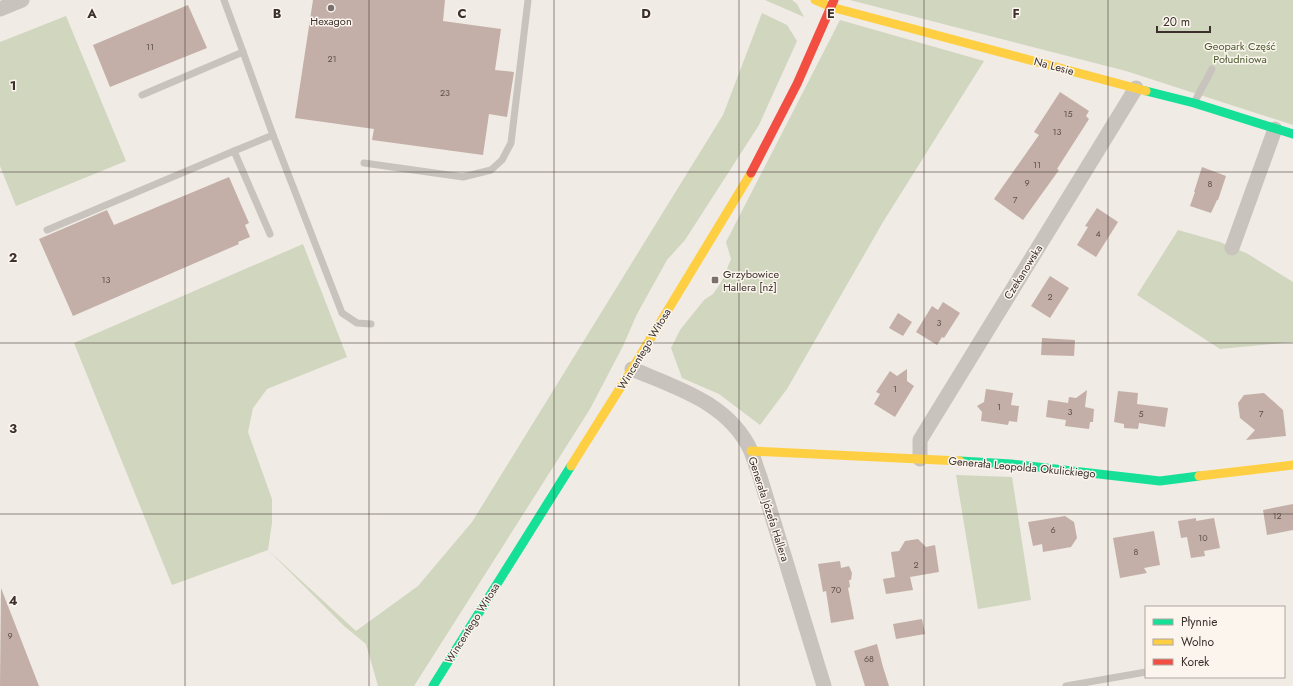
<svg xmlns="http://www.w3.org/2000/svg" width="1293" height="686" viewBox="0 0 1293 686" font-family="Jost,sans-serif">
  <rect width="100%" height="100%" fill="#f0ebe5"/>
  <!-- green -->
  <g fill="#d1d6bf">
    <path d="M 765,0 L 792,0 L 797,4 L 804,17 Z"/>
    <path d="M 850,0 L 1293,0 L 1293,125 L 1126,71 Z"/>
    <path d="M 762,13 L 787,25 L 797,41 L 759,125 L 685,240 L 667,260 L 637,314 L 623,346 L 590,409 L 414,686 L 378,686 L 366,644 L 344,626 L 268,550 L 172,585 L 74,343 L 303,244 L 347,357 L 267,389 L 253,408 L 248,432 L 272,499 L 272,523 L 268,550 L 356,631 L 418,586 L 472,522 L 723,115 Z"/>
    <path d="M 66,16 L 126,161 L 16,206 L 0,166 L 0,42 Z"/>
    <path d="M 840,20 L 984,61 L 883,222 L 787,389 L 760,425 L 719,394 L 682,378 L 671,348 L 680,330 L 704,300 L 713,294 L 722,281 L 731,259 L 726,242 Z"/>
    <path d="M 1178,230 L 1220,242 L 1248,254 L 1293,282 L 1293,342 L 1220,349 L 1137,295 Z"/>
    <path d="M 956,475 L 1012,477 L 1031,600 L 978,609 Z"/>
  </g>
  <!-- building -->
  <g fill="#c3afa7">
    <path d="M 313,0 L 445,0 L 443,21 L 501,29 L 495,70 L 514,72 L 507,117 L 489,114 L 483,155 L 372,140 L 374,129 L 295,118 Z"/>
    <path d="M 188,5 L 207,48 L 110,87 L 93,45 Z"/>
    <path d="M 1060,92 L 1089,111 L 1086,116 L 1089,119 L 1057,169 L 1059,170 L 1023,220 L 994,199 L 1039,135 L 1034,132 Z"/>
    <path d="M 1202,167 L 1226,176 L 1218,200 L 1217,200 L 1211,213 L 1190,206 L 1195,192 L 1194,192 Z"/>
    <path d="M 229,177 L 249,223 L 245,225 L 250,237 L 238,242 L 239,244 L 73,316 L 39,239 L 107,210 L 114,225 Z"/>
    <path d="M 1097,208 L 1118,222 L 1096,257 L 1077,245 L 1088,227 L 1085,226 Z"/>
    <path d="M 1050,276 L 1069,288 L 1050,318 L 1031,306 Z"/>
    <path d="M 943,302 L 960,313 L 944,338 L 942,337 L 937,345 L 916,332 L 932,306 L 938,310 Z"/>
    <path d="M 898,313 L 912,322 L 903,336 L 889,328 Z"/>
    <path d="M 1042,338 L 1075,340 L 1074,356 L 1041,355 Z"/>
    <path d="M 907,369 L 907,381 L 914,386 L 895,417 L 874,404 L 880,394 L 876,392 L 890,371 L 897,376 Z"/>
    <path d="M 986,389 L 1013,393 L 1011,405 L 1019,406 L 1017,422 L 1009,421 L 1008,425 L 981,421 L 982,412 L 977,406 L 984,402 Z"/>
    <path d="M 1087,390 L 1085,407 L 1094,409 L 1093,422 L 1090,422 L 1089,429 L 1065,426 L 1066,420 L 1046,417 L 1048,400 L 1068,403 L 1069,397 L 1076,398 Z"/>
    <path d="M 1118,391 L 1138,393 L 1137,404 L 1168,408 L 1165,427 L 1139,423 L 1138,429 L 1124,428 L 1124,424 L 1114,422 Z"/>
    <path d="M 1264,393 L 1283,410 L 1286,436 L 1246,440 L 1255,430 L 1240,418 L 1238,403 L 1244,395 Z"/>
    <path d="M 1293,504 L 1293,530 L 1267,535 L 1263,510 Z"/>
    <path d="M 1065,516 L 1074,522 L 1077,538 L 1071,547 L 1043,552 L 1042,544 L 1033,546 L 1028,522 Z"/>
    <path d="M 1196,518 L 1196,521 L 1214,518 L 1220,548 L 1204,551 L 1205,556 L 1191,558 L 1187,537 L 1181,538 L 1178,521 Z"/>
    <path d="M 1154,531 L 1160,565 L 1144,568 L 1147,573 L 1120,578 L 1113,538 Z"/>
    <path d="M 918,539 L 926,547 L 935,545 L 939,572 L 910,577 L 913,590 L 886,594 L 883,579 L 895,577 L 891,552 L 899,551 L 905,541 Z"/>
    <path d="M 840,561 L 841,568 L 849,566 L 852,573 L 851,580 L 849,580 L 850,587 L 848,588 L 854,619 L 831,623 L 826,591 L 823,592 L 818,564 Z"/>
    <path d="M 1,588 L 39,686 L 0,686 Z"/>
    <path d="M 922,619 L 925,634 L 896,639 L 893,624 Z"/>
    <path d="M 877,644 L 883,667 L 889,686 L 865,686 L 854,651 Z"/>
  </g>
  <g fill="none" stroke-linecap="round" stroke-linejoin="round">
    <!-- lane -->
    <g stroke="#c9c3be" stroke-width="7">
      <path d="M 243,52 L 273,135 L 234,151 L 270,234"/>
      <path d="M 142,95 L 243,52 L 224,0"/>
      <path d="M 1195,101 L 1212,69"/>
      <path d="M 273,135 L 342,313 L 357,323 L 371,324"/>
      <path d="M 364,163 L 463,177 L 491,170 L 502,160 L 511,143 L 528,0"/>
      <path d="M 47,230 L 234,151"/>
      <path d="M 1066,686 L 1146,672"/>
    </g>
    <!-- street -->
    <g stroke="#c9c3be" stroke-width="15">
      <path d="M 0,9 L 22,0"/>
      <path d="M 1232,248 L 1275,129"/>
      <path d="M 632,369 C 677,388 729,403 751,451 C 754,459 757,469 760,477 L 824,686"/>
      <path d="M 920,459 L 920,440 L 1136,88"/>
    </g>
    <!-- fast -->
    <g stroke="#16e098" stroke-width="9">
      <path d="M 1146,91 L 1194,103 L 1293,134"/>
      <path d="M 960,461 L 1011,464 L 1160,481 L 1199,476"/>
      <path d="M 433,686 L 571,466"/>
    </g>
    <!-- slow -->
    <g stroke="#ffcf43" stroke-width="9">
      <path d="M 815,0 L 831,7 L 1146,91"/>
      <path d="M 751,451 L 960,461"/>
      <path d="M 571,466 L 632,369 L 751,173"/>
      <path d="M 1199,476 L 1293,465"/>
    </g>
    <!-- jam -->
    <path stroke="#f24e42" stroke-width="9" d="M 751,173 L 797,84 L 834,0"/>
  </g>
  <!-- grid -->
  <path fill="none" stroke="#3b302b" stroke-width="1" stroke-opacity="0.55" d="M 185,0 L 185,686M 369,0 L 369,686M 554,0 L 554,686M 739,0 L 739,686M 924,0 L 924,686M 1108,0 L 1108,686M 0,172 L 1293,172M 0,343 L 1293,343M 0,514 L 1293,514"/>
  <!-- markers -->
  <g fill="#7a716c" stroke="#fbf5ee" stroke-width="1.5">
    <circle cx="331" cy="8" r="4"/>
    <rect x="711" y="276" width="8" height="8" rx="2"/>
  </g>
  <g text-anchor="middle" stroke-width="3" stroke-linejoin="round" paint-order="stroke">
    <!-- number labels -->
    <g font-size="9" fill="#5d504a">
      <text x="150" y="50">11</text>
      <text x="332" y="62">21</text>
      <text x="445" y="96">23</text>
      <text x="1068" y="117">15</text>
      <text x="1057" y="135">13</text>
      <text x="1037" y="168">11</text>
      <text x="1027" y="186">9</text>
      <text x="1210" y="187">8</text>
      <text x="1015" y="203">7</text>
      <text x="1098" y="237">4</text>
      <text x="106" y="283">13</text>
      <text x="1050" y="300">2</text>
      <text x="939" y="326">3</text>
      <text x="895" y="392">1</text>
      <text x="999" y="410">1</text>
      <text x="1070" y="415">3</text>
      <text x="1141" y="417">5</text>
      <text x="1261" y="417">7</text>
      <text x="1277" y="519">12</text>
      <text x="1053" y="533">6</text>
      <text x="1203" y="541">10</text>
      <text x="1136" y="555">8</text>
      <text x="916" y="568">2</text>
      <text x="836" y="593">70</text>
      <text x="10" y="639">9</text>
      <text x="869" y="662">68</text>
    </g>
    <!-- poi labels -->
    <g font-size="11" fill="#3b302b" stroke="#fbf5ee">
      <text x="331" y="25">Hexagon</text>
      <text x="723" y="278" text-anchor="start">Grzybowice<tspan x="723" dy="13">Hallera [nż]</tspan></text>
    </g>
    <!-- park labels -->
    <g font-size="11" fill="#4a5a2e" stroke="#fbf5ee">
      <text x="1240" y="50">Geopark Część<tspan x="1240" dy="13">Południowa</tspan></text>
    </g>
    <!-- street labels -->
    <g font-size="11" fill="#3b302b" stroke="#fbf5ee">
      <text transform="translate(1054 66) rotate(15)" y="4">Na Lesie</text>
      <text transform="translate(1023 272) rotate(-58)" y="4">Czekanowska</text>
      <text transform="translate(644 349) rotate(-59)" y="4">Wincentego Witosa</text>
      <text transform="translate(1022 467) rotate(5)" y="4">Generała Leopolda Okulickiego</text>
      <text transform="translate(769 509) rotate(72)" y="4">Generała Józefa Hallera</text>
      <text transform="translate(472 623) rotate(-58)" y="4">Wincentego Witosa</text>
    </g>
  </g>
  <g font-size="13" text-anchor="middle" font-weight="bold" fill="#3b302b" stroke="#fbf5ee" stroke-width="3" stroke-linejoin="round" paint-order="stroke">
    <text x="92" y="18">A</text>
    <text x="277" y="18">B</text>
    <text x="462" y="18">C</text>
    <text x="646" y="18">D</text>
    <text x="831" y="18">E</text>
    <text x="1016" y="18">F</text>
    <text x="13" y="90">1</text>
    <text x="13" y="262">2</text>
    <text x="13" y="433">3</text>
    <text x="13" y="605">4</text>
  </g>
  <!-- legend -->
  <rect x="1145" y="606" width="140" height="72" fill="#fbf5ee" stroke="#aea6a0"/>
  <rect x="1153" y="619" width="20" height="6" fill="#16e098" stroke="#aea6a0"/>
  <text x="1181" y="626" font-size="12" fill="#3b302b">Płynnie</text>
  <rect x="1153" y="639" width="20" height="6" fill="#ffcf43" stroke="#aea6a0"/>
  <text x="1181" y="646" font-size="12" fill="#3b302b">Wolno</text>
  <rect x="1153" y="659" width="20" height="6" fill="#f24e42" stroke="#aea6a0"/>
  <text x="1181" y="666" font-size="12" fill="#3b302b">Korek</text>
  <!-- scale -->
  <path d="M1157 26v6h53v-6" fill="none" stroke="#3b302b" stroke-width="2"/>
  <text x="1163" y="26" font-size="12" fill="#3b302b" stroke="#fbf5ee" stroke-width="3" paint-order="stroke">20 m</text>
</svg>
